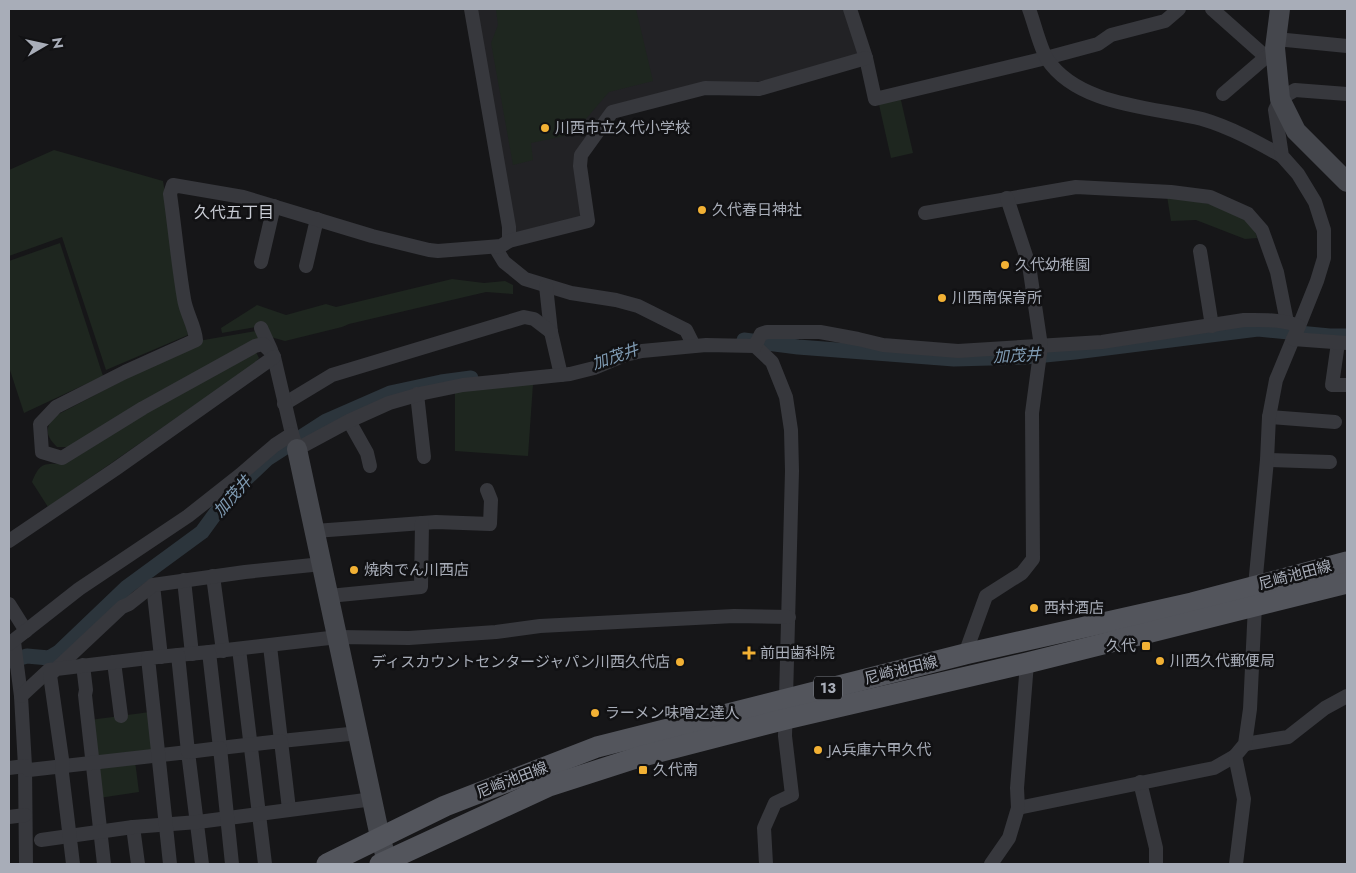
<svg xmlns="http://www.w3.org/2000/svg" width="1356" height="873" viewBox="0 0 1356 873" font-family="Jost,'Noto Sans JP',sans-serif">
  <rect width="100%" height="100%" fill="#161618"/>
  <!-- built -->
  <path fill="#222225" d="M 476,9 L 846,9 L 860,52 L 856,57 L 788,76 L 609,109 L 580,148 L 584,213 L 579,218 L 513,234 Z"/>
  <!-- green -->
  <g fill="#1e261f">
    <path d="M 496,9 L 636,9 L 653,81 L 609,92 L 573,134 L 531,143 L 533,160 L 513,165 L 491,43 L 498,25 Z"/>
    <path d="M 900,96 L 913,153 L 891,158 L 878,100 Z"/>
    <path d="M 54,150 L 163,181 L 188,335 L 106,370 L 62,237 L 9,256 L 9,170 Z"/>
    <path d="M 1167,196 L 1235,209 L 1255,230 L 1257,238 L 1245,239 L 1196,220 L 1171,221 Z"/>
    <path d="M 60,243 L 103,376 L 24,413 L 9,367 L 9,261 Z"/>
    <path d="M 452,279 L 484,283 L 505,281 L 513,285 L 513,294 L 486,292 L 349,324 L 342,327 L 285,341 L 267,336 L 256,327 L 222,333 L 221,328 L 257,305 L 286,315 L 326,304 L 336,307 Z"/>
    <path d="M 256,331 L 260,338 L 69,447 L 57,447 C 46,436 44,429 55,416 L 198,341 Z"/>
    <path d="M 256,352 L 259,358 L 254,364 L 48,507 L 32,482 C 39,465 42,463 60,464 L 246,354 Z"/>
    <path d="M 533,384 L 528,456 L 455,451 L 455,391 Z"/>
    <path d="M 150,712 L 154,752 L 95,760 L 90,720 Z"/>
    <path d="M 135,761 L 139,792 L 99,798 L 95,767 Z"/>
  </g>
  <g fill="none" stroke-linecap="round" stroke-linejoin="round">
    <!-- canal -->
    <g stroke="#2c353c" stroke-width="15">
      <path d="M 744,340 L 798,347 L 954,359 L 1025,357 L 1075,352 L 1258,329 L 1330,336 L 1347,336"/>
      <path d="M 9,661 L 27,656 L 49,658 L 59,652 L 127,587 L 202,532 L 229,495 L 267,459 L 326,421 L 390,393 L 441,382 L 471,378"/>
    </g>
    <!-- street -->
    <g stroke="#37383d" stroke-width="14">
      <path d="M 471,9 L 509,227 L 509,241"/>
      <path d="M 850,9 L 866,58 L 875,99 L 1046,58 L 1098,44 L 1111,35 L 1165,21 L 1179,9"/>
      <path d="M 1029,9 C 1034,22 1040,48 1047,59 C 1078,106 1153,107 1202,119 C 1230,127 1257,142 1282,156"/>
      <path d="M 1212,9 L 1266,57 L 1275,48"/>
      <path d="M 1276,39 L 1347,46"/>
      <path d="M 1223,94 L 1266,57"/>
      <path d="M 925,213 L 1076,187 L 1171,192 L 1210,197 L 1248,214 L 1262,230 L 1277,272 L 1287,322"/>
      <path d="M 495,247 L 504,262 L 525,279 L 571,293 L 616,300 L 638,306 L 686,330 L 694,346"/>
      <path d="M 1200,251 L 1212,326"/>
      <path d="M 261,262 L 274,206"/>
      <path d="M 306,266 L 317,219"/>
      <path d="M 546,286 L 551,332 L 561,375"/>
      <path d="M 1299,326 L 1317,281 L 1324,258 L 1324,230 L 1315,202 L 1298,174 L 1282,156 L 1275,110 L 1280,99 L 1295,90 L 1347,94"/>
      <path d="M 261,328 L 271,350"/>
      <path d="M 1338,343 L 1332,385 L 1347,385"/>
      <path d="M 755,346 L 772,362 L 786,397 L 791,430 L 792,471 L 785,736 L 792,795 L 775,803 L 764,828 L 766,864"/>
      <path d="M 417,394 L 424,457"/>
      <path d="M 284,404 L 332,375 L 524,317 L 534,319 L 551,332"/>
      <path d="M 1269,417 L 1335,422"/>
      <path d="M 349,421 L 367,453 L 370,466"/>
      <path d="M 292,434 L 274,357 L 272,353 L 263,344 L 255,346 L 143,408 L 62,458 L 42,452 L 40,424 L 56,407 L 125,372 L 196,340 C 195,326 186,313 184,299 C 178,264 175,229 170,194 L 173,185 L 243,197 L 372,236 L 429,250 L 438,251 L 501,246 L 509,241 L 588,221 L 580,166 L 581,155 L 612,112 L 705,88 L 759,89 L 866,58"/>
      <path d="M 1267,460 L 1330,462"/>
      <path d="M 315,531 L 436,522 L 490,524 L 491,500 L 487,490"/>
      <path d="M 9,541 L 117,468 L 274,357"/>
      <path d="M 213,576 L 223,651"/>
      <path d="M 184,580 L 192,654"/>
      <path d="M 153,585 L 161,657"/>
      <path d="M 1255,586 L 1267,460 L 1269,417 L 1276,380 L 1293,339"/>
      <path d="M 329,596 L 421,587 L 422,523"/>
      <path d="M 9,604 L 26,631"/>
      <path d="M 14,642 L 21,696 L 25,766 L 26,864"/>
      <path d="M 9,644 L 79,589 L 188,516 L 240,475 L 275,445 L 292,434 L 297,449 L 349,421 L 389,403 L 424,393 L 463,385 L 570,374 L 594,368 L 625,355 L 642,351 L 706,345 L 755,346 L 761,334 L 767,332 L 820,332 L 858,339 L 883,345 L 958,351 L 1102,342 L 1244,320 C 1263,320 1281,319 1299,326 L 1293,339 L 1347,343"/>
      <path d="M 270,646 L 281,741 L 359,733"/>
      <path d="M 239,649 L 265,864"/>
      <path d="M 209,652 L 338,637 L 409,638 L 496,632 L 540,626 L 734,616 L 789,617"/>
      <path d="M 965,654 L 986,596 L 1022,573 L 1033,559 L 1032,413 L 1041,346 L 1029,265 L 1007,198"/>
      <path d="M 178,655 L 209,652 L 220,748 L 281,741 L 289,809"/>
      <path d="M 114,662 L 121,716"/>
      <path d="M 83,665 L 86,690 L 85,695 L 104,864"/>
      <path d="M 21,696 L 49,670 L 56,669 L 122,607 L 129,604 L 153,585 L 245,572 L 322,564"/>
      <path d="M 1245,744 L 1288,737 L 1325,708 L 1347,696"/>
      <path d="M 9,768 L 25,766 L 29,770 L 188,752 L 202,864"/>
      <path d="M 1140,782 L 1156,848 L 1156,864"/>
      <path d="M 1018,808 L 1214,768 L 1235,756"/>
      <path d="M 9,817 L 25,815"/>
      <path d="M 133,827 L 138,864"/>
      <path d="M 41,840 L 133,827 L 198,822 L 373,799"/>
      <path d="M 73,864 L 62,773 L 63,766 L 50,675 L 56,669 L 148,658"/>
      <path d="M 170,864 L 148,658 L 178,655 L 188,752 L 220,748 L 232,864"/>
      <path d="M 991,864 L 1009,838 L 1018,808 L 1017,788 L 1027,663"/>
      <path d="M 1236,864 L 1244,799 L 1235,756 L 1245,744 L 1250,709 L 1255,605"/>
    </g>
    <!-- secondary -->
    <g stroke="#45474d" stroke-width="20">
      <path d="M 1280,9 L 1275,48 L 1280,99 L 1296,131 L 1347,182"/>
      <path d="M 297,449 L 380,837 L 388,864"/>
    </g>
    <!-- primary -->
    <g stroke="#53555c" stroke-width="21">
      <path d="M 327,864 L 445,806 L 597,747 L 965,654 L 1192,603 L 1347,562"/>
      <path d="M 380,864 L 549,786 L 639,757 L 786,719 L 1027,663 L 1347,583"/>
    </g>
  </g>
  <!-- markers -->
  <g fill="#f2b134" stroke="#111113" stroke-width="2">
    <circle cx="545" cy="128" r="5"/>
    <circle cx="702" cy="210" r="5"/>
    <circle cx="1005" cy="265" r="5"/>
    <circle cx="942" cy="298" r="5"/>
    <circle cx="354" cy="570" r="5"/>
    <circle cx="1034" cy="608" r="5"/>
    <rect x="1141" y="641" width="10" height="10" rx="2.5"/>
    <path d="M746.5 645.5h5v5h5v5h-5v5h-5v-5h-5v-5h5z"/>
    <circle cx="1160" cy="661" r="5"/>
    <circle cx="680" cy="662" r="5"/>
    <circle cx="595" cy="713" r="5"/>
    <circle cx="818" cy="750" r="5"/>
    <rect x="638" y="765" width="10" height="10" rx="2.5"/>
  </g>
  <g text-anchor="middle" stroke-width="5" stroke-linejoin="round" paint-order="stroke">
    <!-- shield labels -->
    <rect fill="#111113" stroke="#7b7e86" stroke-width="1" x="814" y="676.5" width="28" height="23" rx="4"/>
    <g font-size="14" font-weight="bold" fill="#a8adb8">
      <text x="828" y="693">13</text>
    </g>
    <!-- poi labels -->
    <g font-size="15" fill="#a8adb8" stroke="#111113" text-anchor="start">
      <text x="555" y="133">川西市立久代小学校</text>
      <text x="712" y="215">久代春日神社</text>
      <text x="1015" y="270">久代幼稚園</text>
      <text x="952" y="303">川西南保育所</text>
      <text x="364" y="575">焼肉でん川西店</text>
      <text x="1044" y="613">西村酒店</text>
      <text x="1136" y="651" text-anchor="end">久代</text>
      <text x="760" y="658">前田歯科院</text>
      <text x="1170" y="666">川西久代郵便局</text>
      <text x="670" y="667" text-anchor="end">ディスカウントセンタージャパン川西久代店</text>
      <text x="605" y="718">ラーメン味噌之達人</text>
      <text x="828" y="755">JA兵庫六甲久代</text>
      <text x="653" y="775">久代南</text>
    </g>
    <!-- street labels -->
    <g font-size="15" fill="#a8adb8" stroke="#111113">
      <text transform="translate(1295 575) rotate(-15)" y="5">尼崎池田線</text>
      <text transform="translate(901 670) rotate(-14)" y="5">尼崎池田線</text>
      <text transform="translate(512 780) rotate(-21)" y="5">尼崎池田線</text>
    </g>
    <!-- neighbourhood labels -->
    <g font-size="16" fill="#c9ccd4" stroke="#111113">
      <text x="234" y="218">久代五丁目</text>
    </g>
    <!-- water labels -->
    <g font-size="16" font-style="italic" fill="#7f9bb3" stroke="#111113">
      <text transform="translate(1017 355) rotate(-3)" y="6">加茂井</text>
      <text transform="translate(615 356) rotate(-19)" y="6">加茂井</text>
      <text transform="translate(232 496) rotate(-49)" y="6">加茂井</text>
    </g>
  </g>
  <!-- border -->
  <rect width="1356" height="873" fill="none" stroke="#a8adb8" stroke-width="20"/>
  <!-- north arrow -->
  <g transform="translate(45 45) rotate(81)" stroke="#111113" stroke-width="4" paint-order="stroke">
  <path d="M0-4L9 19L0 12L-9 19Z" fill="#a8adb8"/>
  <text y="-8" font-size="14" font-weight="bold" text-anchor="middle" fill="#a8adb8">N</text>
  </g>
</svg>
